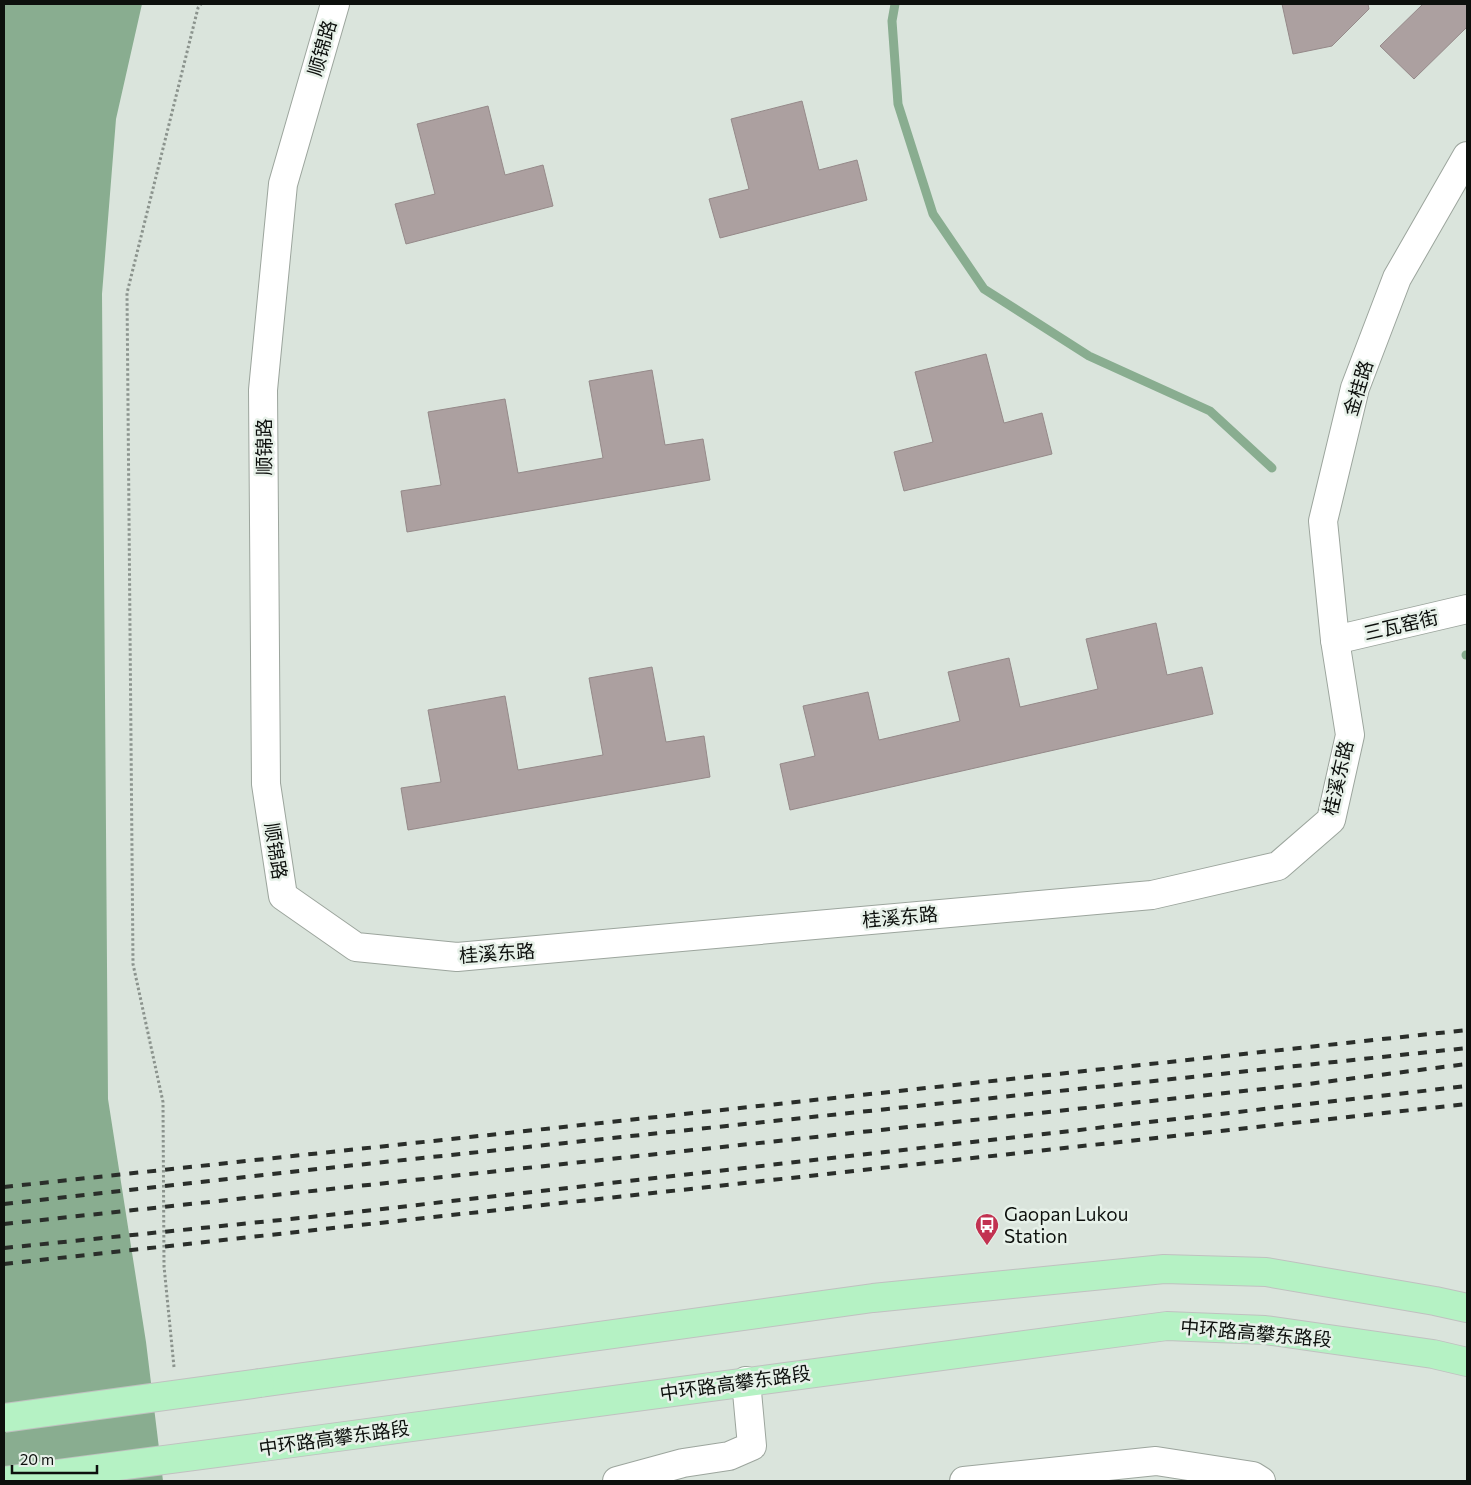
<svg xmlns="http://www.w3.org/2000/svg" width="1471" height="1485" viewBox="0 0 1471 1485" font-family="Commissioner,'Noto Sans SC',sans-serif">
  <rect width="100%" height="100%" fill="#dae4dc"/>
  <!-- water -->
  <path fill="#89ad90" d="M 4,4 L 142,4 L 116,119 L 102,294 L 108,1099 L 146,1342 L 163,1481 L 4,1481 Z"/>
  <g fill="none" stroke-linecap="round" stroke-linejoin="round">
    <!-- stream -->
    <g stroke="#89ad90" stroke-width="9">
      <path d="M 895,4 L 892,21 L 898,104 L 933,214 L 984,289 L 1089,356 L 1210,411 L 1272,468"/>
      <path d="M 1466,655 L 1467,655"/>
    </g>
  </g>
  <!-- building -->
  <g fill="#aca0a0" stroke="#958989">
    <path d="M 1282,4 L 1368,4 L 1369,9 L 1332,46 L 1293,54 Z"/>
    <path d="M 1423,4 L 1467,4 L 1467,27 L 1414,79 L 1380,46 Z"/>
    <path d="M 802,101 L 819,170 L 857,160 L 867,200 L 720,238 L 709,199 L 749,189 L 731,119 Z"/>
    <path d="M 488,106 L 505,175 L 543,165 L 553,206 L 406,244 L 395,204 L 435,194 L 417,124 Z"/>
    <path d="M 986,354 L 1004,423 L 1042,413 L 1052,454 L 904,491 L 894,452 L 933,442 L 915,372 Z"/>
    <path d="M 652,370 L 665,445 L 703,439 L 710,480 L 407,532 L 401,491 L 441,485 L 428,412 L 505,399 L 518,473 L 603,458 L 589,381 Z"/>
    <path d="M 1156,623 L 1167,675 L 1202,667 L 1213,714 L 790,810 L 780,764 L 815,756 L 803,706 L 868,692 L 879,740 L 960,721 L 948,672 L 1009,658 L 1020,707 L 1098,689 L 1086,639 Z"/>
    <path d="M 652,667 L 666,742 L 704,736 L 710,777 L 408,830 L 401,788 L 441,782 L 428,710 L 505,696 L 518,770 L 603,755 L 589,678 Z"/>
  </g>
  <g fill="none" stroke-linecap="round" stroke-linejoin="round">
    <!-- minor casing -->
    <g stroke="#9ca59d" stroke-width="30">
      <g id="minor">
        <path d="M 335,4 L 283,184 L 263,390 L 266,784 L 283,896 L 356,947 L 457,957 L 1152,895 L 1278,866 L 1331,820 L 1350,735 L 1335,640 L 1323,521 L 1355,388 L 1397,278 L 1467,156"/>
        <path d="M 1335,640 L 1467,609"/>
        <path d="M 617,1481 L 683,1463 L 729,1456 L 752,1446 L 746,1381"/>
        <path d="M 964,1481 L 1156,1461 L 1253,1476 L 1261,1481"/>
      </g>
    </g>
    <!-- major casing -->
    <g stroke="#c0c1c0" stroke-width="30">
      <g id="major">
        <path d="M 260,1383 L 873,1298 L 1164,1269 L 1266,1272 L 1435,1301 L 1467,1308"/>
        <path d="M 263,1447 L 1167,1326 L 1265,1330 L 1433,1354 L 1467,1362"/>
      </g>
    </g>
    <!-- path -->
    <path stroke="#8b938d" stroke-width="3" stroke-dasharray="2.5 2.5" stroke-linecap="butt" d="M 174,1367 L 164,1266 L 163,1102 L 133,964 L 127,293 L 198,8 L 201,4"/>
    <!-- minor -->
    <use href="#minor" stroke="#fff" stroke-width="28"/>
    <!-- major -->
    <use href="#major" stroke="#b5f2c4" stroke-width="28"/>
    <!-- rail -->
    <g stroke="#2a2e2a" stroke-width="4" stroke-dasharray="9 9" stroke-linecap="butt">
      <path d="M 4,1187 L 1467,1030"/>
      <path d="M 4,1204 L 318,1169 L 1467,1048"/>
      <path d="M 4,1224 L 1300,1085 L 1467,1064"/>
      <path d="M 4,1248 L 320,1216 L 1467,1086"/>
      <path d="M 4,1264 L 1467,1104"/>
    </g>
    <!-- major-bridge casing -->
    <g stroke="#c0c1c0" stroke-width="30" stroke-linecap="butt">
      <g id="major-bridge">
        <path d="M 4,1418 L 260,1383"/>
        <path d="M 4,1481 L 263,1447"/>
      </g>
    </g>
    <!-- major-bridge -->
    <use href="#major-bridge" stroke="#b5f2c4" stroke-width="28"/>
  </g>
  <!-- icons -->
  <defs>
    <g id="bus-pin" transform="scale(1.25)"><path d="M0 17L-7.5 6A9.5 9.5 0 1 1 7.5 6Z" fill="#c23251" stroke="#e7f1e9"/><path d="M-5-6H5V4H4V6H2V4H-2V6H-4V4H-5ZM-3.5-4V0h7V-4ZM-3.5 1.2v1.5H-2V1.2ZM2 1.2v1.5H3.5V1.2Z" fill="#fff"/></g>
  </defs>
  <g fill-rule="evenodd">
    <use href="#bus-pin" x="987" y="1225"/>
  </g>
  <g text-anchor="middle" stroke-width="5" stroke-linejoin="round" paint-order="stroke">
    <!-- street labels -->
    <g font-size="19" fill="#0d100d" stroke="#e7f1e9">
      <text transform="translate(322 48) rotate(-74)" y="7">顺锦路</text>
      <text transform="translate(1358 388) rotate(-73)" y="7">金桂路</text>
      <text transform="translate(264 447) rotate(-90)" y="7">顺锦路</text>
      <text transform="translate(1401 625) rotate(-13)" y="7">三瓦窑街</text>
      <text transform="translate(1338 778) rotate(-77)" y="7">桂溪东路</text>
      <text transform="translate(276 851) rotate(81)" y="7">顺锦路</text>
      <text transform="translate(900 917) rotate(-5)" y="7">桂溪东路</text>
      <text transform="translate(497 953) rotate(-4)" y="7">桂溪东路</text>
      <text transform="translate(1256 1333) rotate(5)" y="7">中环路高攀东路段</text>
      <text transform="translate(735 1383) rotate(-8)" y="7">中环路高攀东路段</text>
      <text transform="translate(334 1438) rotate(-8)" y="7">中环路高攀东路段</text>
    </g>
    <!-- poi labels -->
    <g font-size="19" fill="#0d100d" stroke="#e7f1e9" text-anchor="start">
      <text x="1004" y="1221">Gaopan Lukou<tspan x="1004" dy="22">Station</tspan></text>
    </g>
  </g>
  <!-- border -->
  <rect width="1471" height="1485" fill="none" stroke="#0d100d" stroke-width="10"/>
  <!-- scale -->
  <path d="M12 1465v8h85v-8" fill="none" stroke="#0d100d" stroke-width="2.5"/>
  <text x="20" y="1465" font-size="15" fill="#0d100d" stroke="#e7f1e9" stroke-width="4" paint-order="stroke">20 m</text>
</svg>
